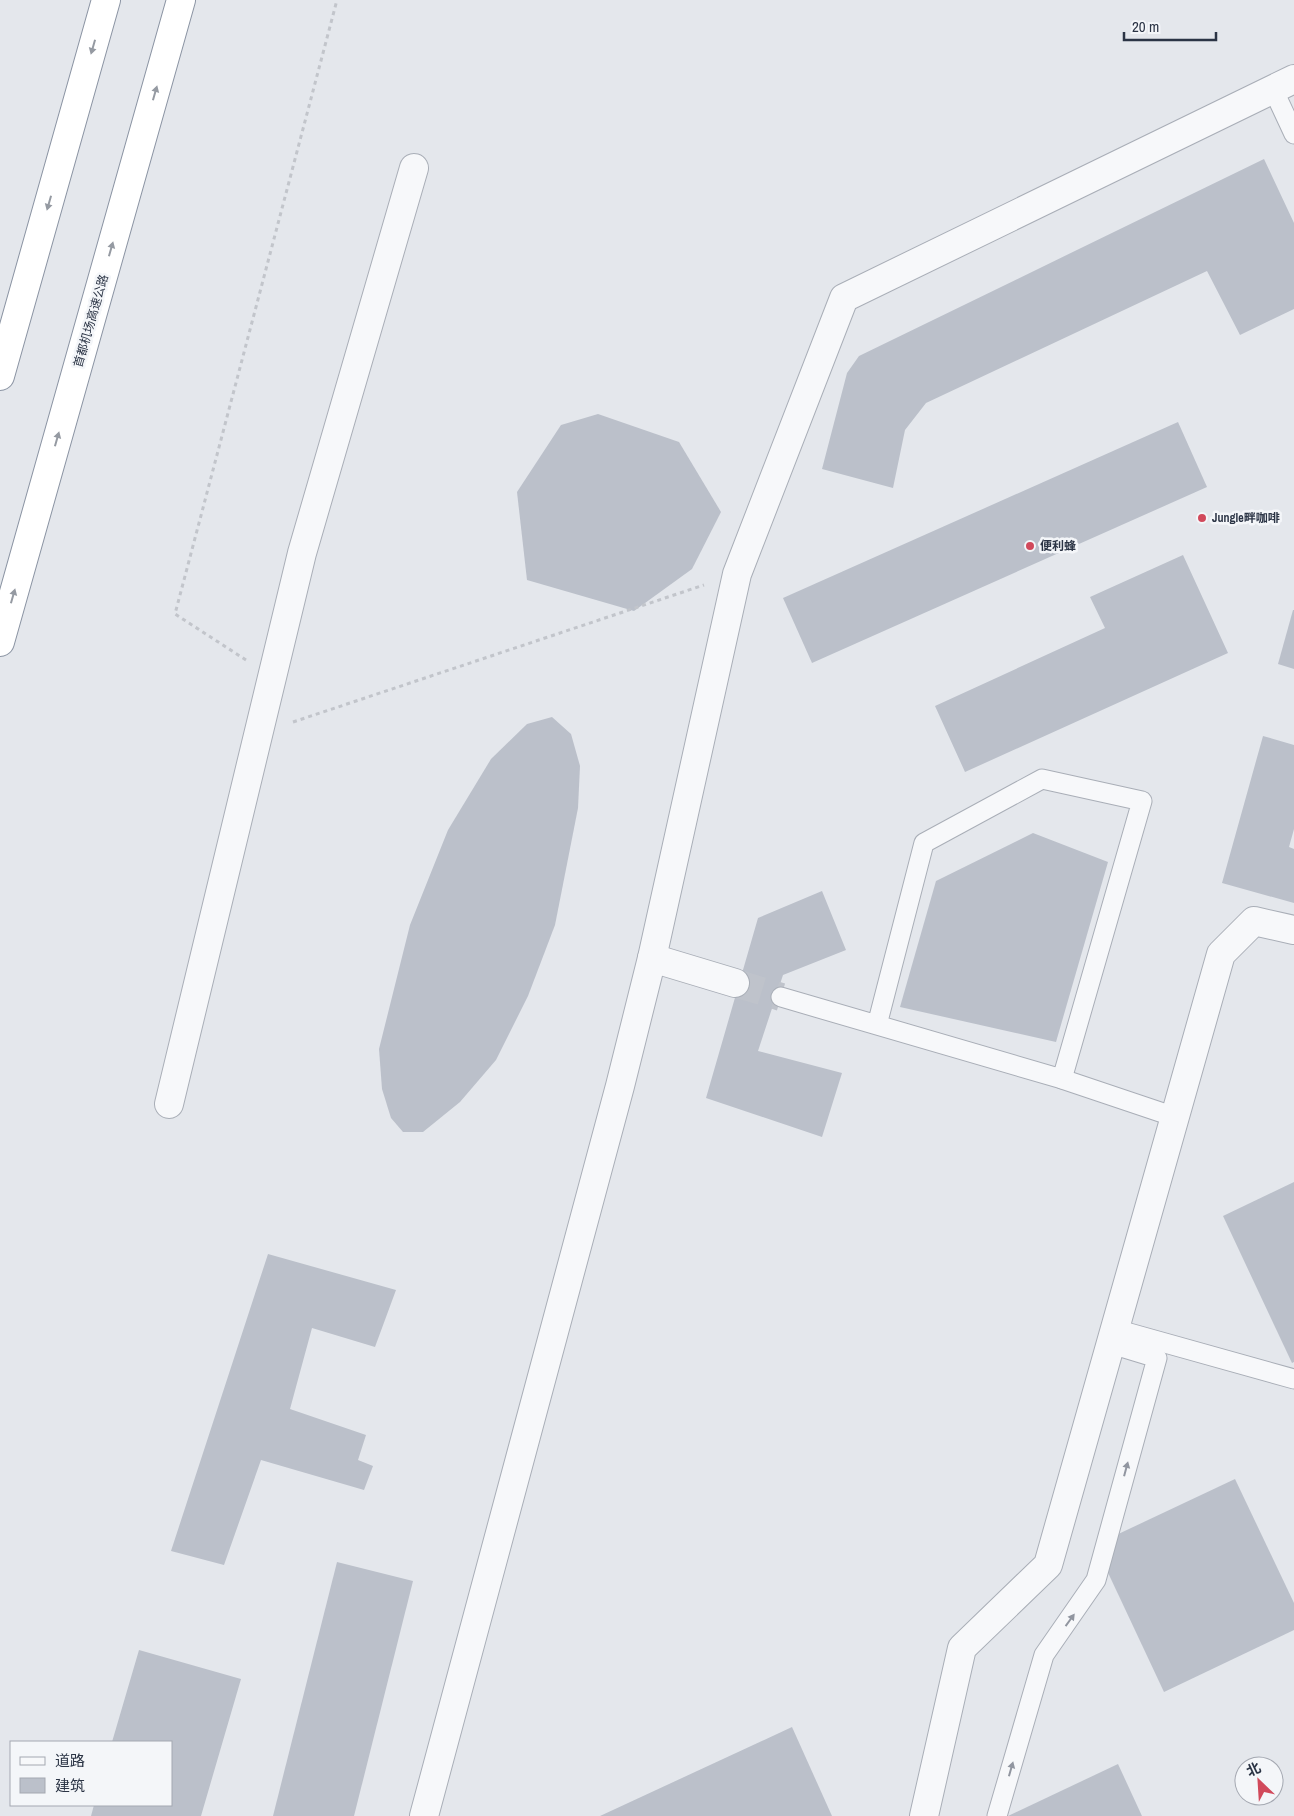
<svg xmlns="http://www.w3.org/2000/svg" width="1294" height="1816" viewBox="0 0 1294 1816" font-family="'Archivo Narrow','Noto Sans SC',sans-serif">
  <rect width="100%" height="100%" fill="#e4e7ec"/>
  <!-- building -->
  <g fill="#bbc0ca">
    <path d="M 1264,159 L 1294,223 L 1294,309 L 1240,335 L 1207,271 L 926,403 L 905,430 L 893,488 L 822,469 L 847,373 L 859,356 Z"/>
    <path d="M 598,414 L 679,442 L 721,512 L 692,569 L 634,611 L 527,580 L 517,492 L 561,425 Z"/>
    <path d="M 1178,422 L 1207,487 L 812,663 L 783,598 Z"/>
    <path d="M 1183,555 L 1228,653 L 965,772 L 935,706 L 1105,628 L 1090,597 Z"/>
    <path d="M 1293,610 L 1294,610 L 1294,669 L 1278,664 Z"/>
    <path d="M 552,717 L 571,734 L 580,766 L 578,808 L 555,925 L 528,996 L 496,1060 L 460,1102 L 423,1132 L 403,1132 L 391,1118 L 382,1089 L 379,1049 L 410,925 L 448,830 L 491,759 L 527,724 Z"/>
    <path d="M 1263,736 L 1294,745 L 1294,829 L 1289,847 L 1294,849 L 1294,903 L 1222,883 Z"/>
    <path d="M 1033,833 L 1108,862 L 1056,1042 L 900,1007 L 936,881 Z"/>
    <path d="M 822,891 L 846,950 L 783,975 L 758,1051 L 842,1073 L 822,1137 L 706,1098 L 758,918 Z"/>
    <path d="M 1294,1182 L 1294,1362 L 1292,1363 L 1223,1216 Z"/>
    <path d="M 268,1254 L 396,1290 L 375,1347 L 312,1328 L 290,1409 L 366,1435 L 358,1460 L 373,1466 L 364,1490 L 261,1460 L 224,1565 L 171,1551 Z"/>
    <path d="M 1235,1479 L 1294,1603 L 1294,1630 L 1164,1692 L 1095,1545 Z"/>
    <path d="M 337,1562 L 413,1581 L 354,1816 L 273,1816 Z"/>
    <path d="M 139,1650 L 241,1679 L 201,1816 L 91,1816 L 94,1805 L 171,1805 L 171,1742 L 112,1742 Z"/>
    <path d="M 792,1727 L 832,1816 L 600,1816 Z"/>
    <path d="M 1118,1764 L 1142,1816 L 1008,1816 Z"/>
  </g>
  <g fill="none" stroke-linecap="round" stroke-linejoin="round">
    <!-- minor-tunnel -->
    <path stroke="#bfc3cb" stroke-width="28" stroke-dasharray="28 14" stroke-linecap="butt" d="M 735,983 L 781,997"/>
    <!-- service casing -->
    <g stroke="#a9aeb7" stroke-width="21">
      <g id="service">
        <path d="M 1273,89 L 1294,134"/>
        <path d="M 781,997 L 1062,1079 L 1142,801 L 1042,779 L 924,843 L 877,1025"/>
        <path d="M 1062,1079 L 1175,1117"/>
        <path d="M 1115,1329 L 1294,1379"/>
        <path d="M 997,1816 L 1044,1655 L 1096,1580 L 1157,1358 L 1111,1344"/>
      </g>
    </g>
    <!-- minor casing -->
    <g stroke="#a9aeb7" stroke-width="30">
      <g id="minor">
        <path d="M 652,958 L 735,983"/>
        <path d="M 169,1104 L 302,553 L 414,168"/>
        <path d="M 424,1816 L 620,1086 L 652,958 L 737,574 L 844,298 L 1294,79"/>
        <path d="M 924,1816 L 962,1648 L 1048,1565 L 1221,954 L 1254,921 L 1294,930"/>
      </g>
    </g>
    <!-- motorway casing -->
    <g stroke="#8b94a3" stroke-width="30">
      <g id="motorway">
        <path d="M 0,376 L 106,0"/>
        <path d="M 0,642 L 181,0"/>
      </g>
    </g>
    <!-- path -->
    <g stroke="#c2c5cb" stroke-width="3" stroke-dasharray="4 4" stroke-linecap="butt">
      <path d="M 246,660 L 175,614 L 337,0"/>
      <path d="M 293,722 L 704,585"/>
    </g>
    <!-- service -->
    <use href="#service" stroke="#f7f8fa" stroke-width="19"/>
    <!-- minor -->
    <use href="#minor" stroke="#f7f8fa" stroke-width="28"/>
    <!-- motorway -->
    <use href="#motorway" stroke="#fff" stroke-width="28"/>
  </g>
  <!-- one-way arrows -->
  <defs><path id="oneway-solid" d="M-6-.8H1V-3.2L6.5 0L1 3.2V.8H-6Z" transform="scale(1.25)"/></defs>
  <g fill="#959aa2">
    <use href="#oneway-solid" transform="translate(93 47) rotate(106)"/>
    <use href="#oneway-solid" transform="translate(155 93) rotate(-74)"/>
    <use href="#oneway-solid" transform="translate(49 203) rotate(106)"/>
    <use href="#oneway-solid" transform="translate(111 249) rotate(-74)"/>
    <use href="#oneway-solid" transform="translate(57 439) rotate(-74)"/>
    <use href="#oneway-solid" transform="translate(13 596) rotate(-74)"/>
  </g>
  <g fill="#9196a0">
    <use href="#oneway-solid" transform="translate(1126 1469) rotate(-75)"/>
    <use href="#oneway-solid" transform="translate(1070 1620) rotate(-54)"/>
    <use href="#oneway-solid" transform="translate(1011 1769) rotate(-74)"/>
  </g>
  <!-- markers -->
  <g fill="#d1495b" stroke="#f4f6f9" stroke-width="2">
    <circle cx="1202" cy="518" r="5"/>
    <circle cx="1030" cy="546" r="5"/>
  </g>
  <g text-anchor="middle" stroke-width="5" stroke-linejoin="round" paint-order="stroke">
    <!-- street labels -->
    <g font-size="12" fill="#2b3445" stroke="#f4f6f9">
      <text transform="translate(91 321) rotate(-74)" y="4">首都机场高速公路</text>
    </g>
    <!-- poi labels -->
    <g font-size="12" font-weight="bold" fill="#2b3445" stroke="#f4f6f9" text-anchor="start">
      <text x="1212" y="522">Jungle畔咖啡</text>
      <text x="1040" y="550">便利蜂</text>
    </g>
  </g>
  <!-- legend -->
  <rect x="10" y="1741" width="162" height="65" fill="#f4f6f9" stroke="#a4a8b1"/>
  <rect x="20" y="1757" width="25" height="8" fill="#f7f8fa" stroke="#a4a8b1"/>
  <text x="55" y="1766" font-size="15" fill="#2b3445">道路</text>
  <rect x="20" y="1778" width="25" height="15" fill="#bbc0ca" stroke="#a4a8b1"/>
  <text x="55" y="1791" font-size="15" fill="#2b3445">建筑</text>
  <!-- north arrow -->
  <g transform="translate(1259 1781) rotate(335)"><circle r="24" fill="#f4f6f9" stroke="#a4a8b1"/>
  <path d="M0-4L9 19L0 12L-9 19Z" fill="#d1495b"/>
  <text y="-8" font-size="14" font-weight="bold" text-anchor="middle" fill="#2b3445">北</text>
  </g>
  <!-- scale -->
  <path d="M1124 32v8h92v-8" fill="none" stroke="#2b3445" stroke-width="2.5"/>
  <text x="1132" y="32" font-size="15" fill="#2b3445" stroke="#f4f6f9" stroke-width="4" paint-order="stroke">20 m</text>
</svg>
